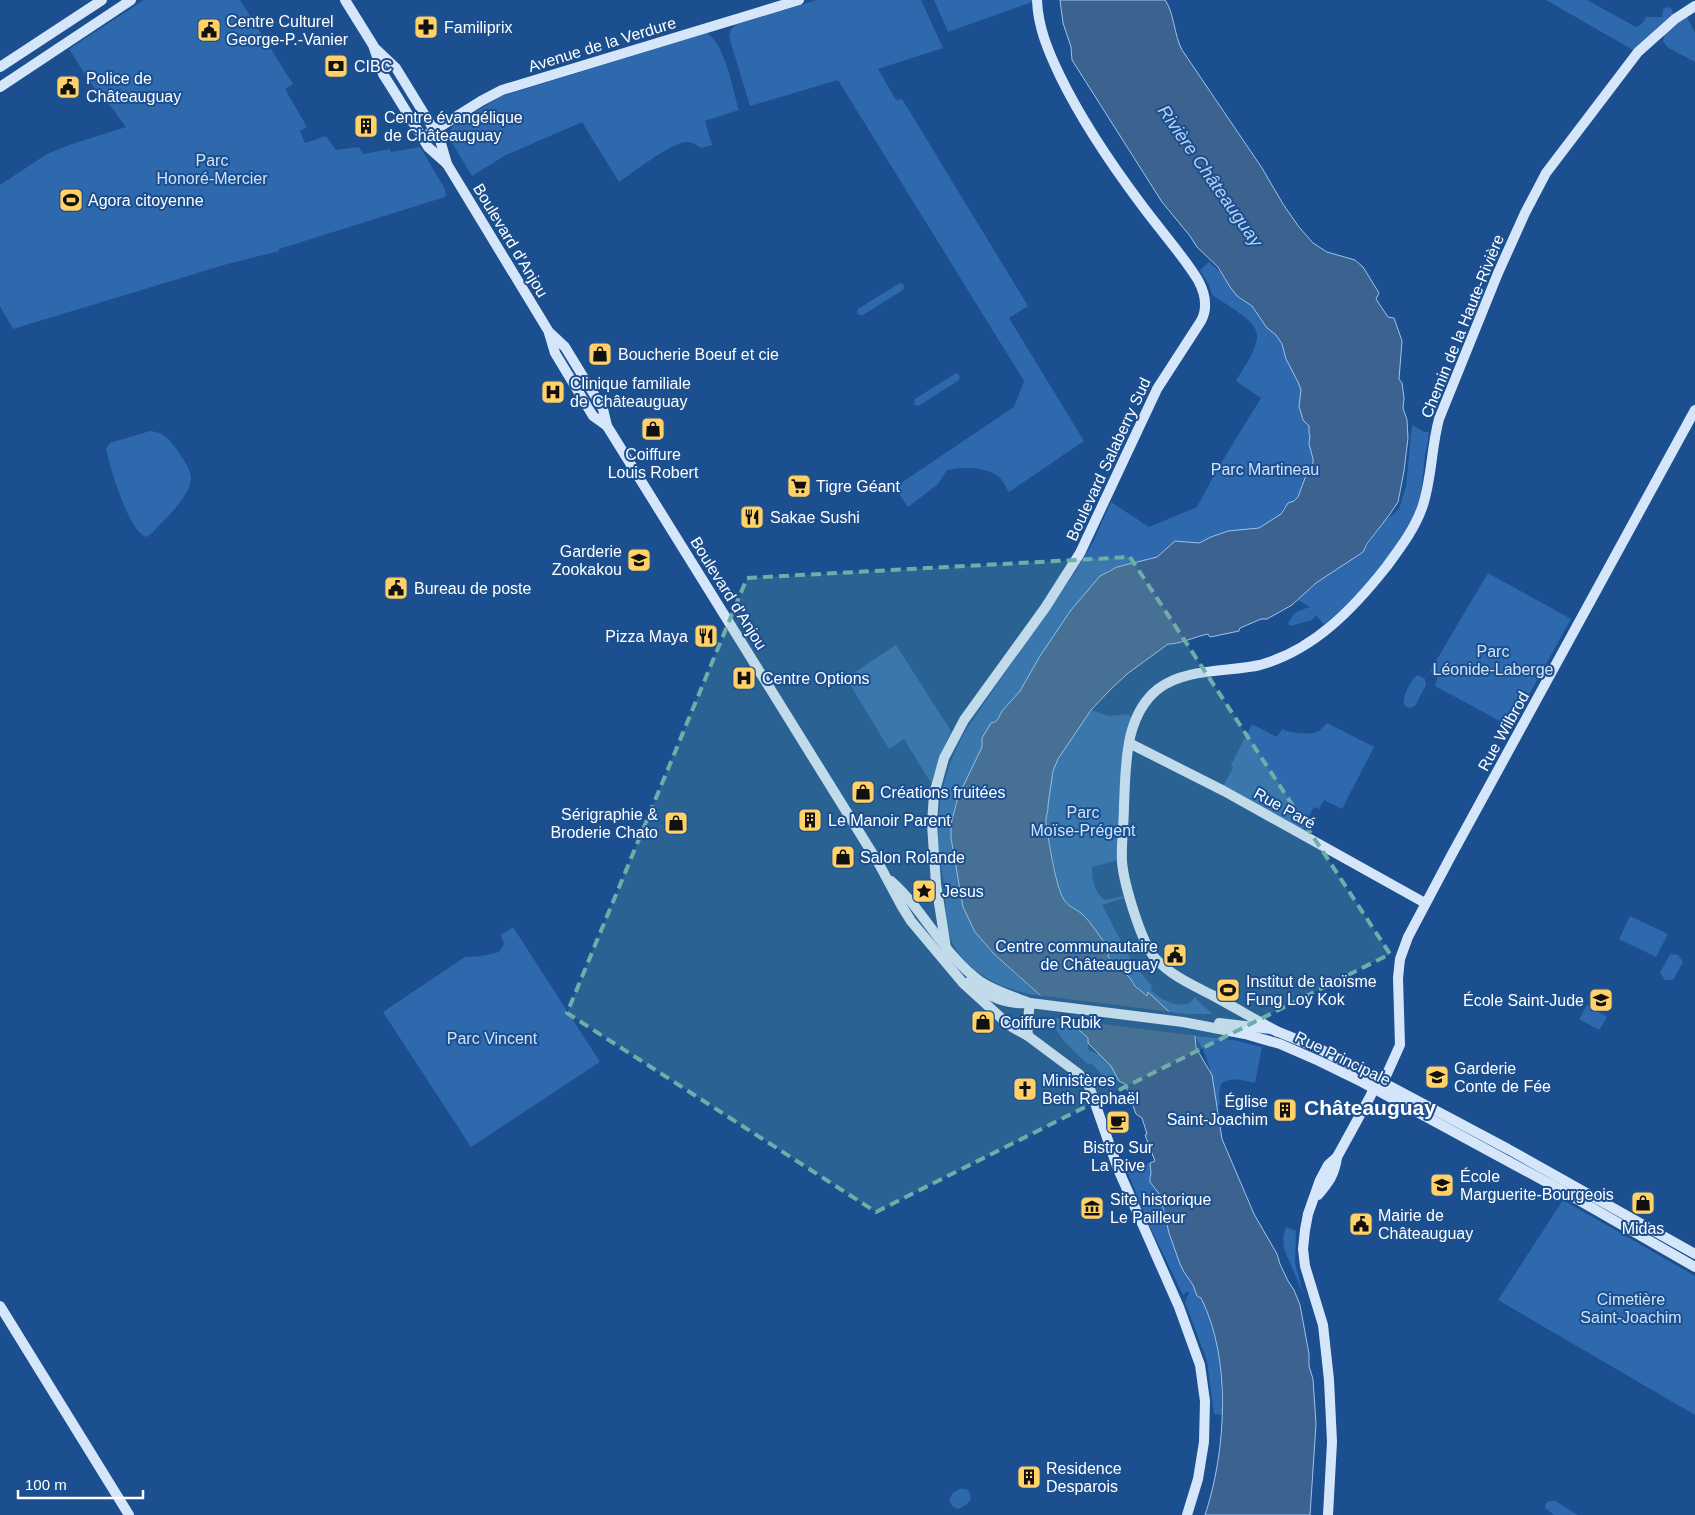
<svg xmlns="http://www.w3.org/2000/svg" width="1695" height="1515" viewBox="0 0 1695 1515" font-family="Helvetica,sans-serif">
  <rect width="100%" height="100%" fill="#1b4f8f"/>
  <!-- green -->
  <g fill="#2e69ad">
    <path d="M 144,0 L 240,0 L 293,84 L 285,89 L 307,127 L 300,131 L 305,143 L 326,136 L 336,150 L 359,147 L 363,154 L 390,149 L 391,152 L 420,147 L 445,189 L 446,194 L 445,197 L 279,249 L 279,251 L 224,265 L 13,329 L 0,306 L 0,185 L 47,154 L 72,144 L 126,127 L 106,100 L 103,102 L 69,49 Z"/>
    <path d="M 817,0 L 921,0 L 943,48 L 878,69 L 896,100 L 902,99 L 1028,306 L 1009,318 L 1084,441 L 1009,492 C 1006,488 1004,482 1000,478 C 987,466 963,467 947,470 L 938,484 L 908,507 L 899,494 L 892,489 L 1014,407 L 1024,381 L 838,80 L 750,106 L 729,37 L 731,29 L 737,24 Z"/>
    <path d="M 934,0 L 1032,0 L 1032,2 L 948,32 Z"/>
    <path d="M 1546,0 L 1587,0 L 1636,27 L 1642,24 L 1646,17 L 1662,17 L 1663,9 L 1667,7 L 1672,9 L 1673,14 L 1633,50 Z"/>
    <path d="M 1687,17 L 1695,33 L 1695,62 L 1667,47 L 1663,41 L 1665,33 Z"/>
    <path d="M 707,33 C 726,46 732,88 739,110 L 705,121 L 712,145 L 701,148 C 697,145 692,142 687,142 C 672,142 632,173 619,182 L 582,122 L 506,155 L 472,176 L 449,138 L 448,134 L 454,124 L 502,96 Z"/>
    <path d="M 1209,262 L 1220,272 L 1237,296 L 1252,306 L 1267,328 L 1276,335 L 1282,344 L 1286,359 L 1298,382 L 1301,390 L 1299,406 L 1303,420 L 1309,426 L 1310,435 L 1309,444 L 1313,459 L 1313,463 L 1308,470 L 1298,497 L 1283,508 L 1281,514 L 1276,517 L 1259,528 L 1228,531 L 1211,537 L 1199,543 L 1182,541 L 1170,545 L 1157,557 L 1108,570 L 1071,610 L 1040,656 L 1020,691 L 1002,711 L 998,719 L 982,738 L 982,747 L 958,797 L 954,808 L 951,839 L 962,900 L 972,926 L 985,945 L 1002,962 L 1040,996 C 1008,991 972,977 954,946 C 944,928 946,902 944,882 C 943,874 940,865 939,856 C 935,808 943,770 967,728 L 1076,571 L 1092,544 L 1111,502 L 1149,527 L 1197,507 L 1218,468 L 1261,398 L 1236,381 C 1243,368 1257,351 1257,335 C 1257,320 1223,303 1212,295 L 1209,285 L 1200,270 Z"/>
    <path d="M 902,283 L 904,286 L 903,290 L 863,315 L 857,314 L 858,309 L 898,284 Z"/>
    <path d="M 956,373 L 958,374 L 960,377 L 958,381 L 918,406 L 914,404 L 915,399 Z"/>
    <path d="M 1412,425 L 1424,432 L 1429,432 C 1428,440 1427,447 1425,455 C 1423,470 1423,486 1419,501 C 1407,546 1358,595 1325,626 L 1316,615 L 1312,620 L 1291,626 L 1288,624 C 1292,613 1299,610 1310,607 L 1298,600 L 1316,583 L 1363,552 L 1384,522 L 1399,509 L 1406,486 Z"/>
    <path d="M 150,431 C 164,432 169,439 177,450 C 182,458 190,467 191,477 C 191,496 164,520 152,533 L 147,537 C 129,534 110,467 106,449 L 110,443 Z"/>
    <path d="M 1488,573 L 1571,619 L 1511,727 L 1435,686 L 1438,676 L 1430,671 Z"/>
    <path d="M 896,645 L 951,731 L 940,756 L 931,783 L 904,739 L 889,749 L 846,678 Z"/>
    <path d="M 1418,675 L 1425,679 L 1426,685 L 1415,706 L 1409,708 L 1404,705 C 1402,696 1411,679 1418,675 Z"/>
    <path d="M 1091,710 L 1109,716 L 1126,714 L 1133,717 L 1118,860 L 1092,867 C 1092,879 1094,893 1105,900 L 1123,896 L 1124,898 L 1102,905 L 1133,964 L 1152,986 L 1151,991 C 1163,1000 1175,1008 1190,1003 L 1195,997 L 1200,1003 L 1213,1014 L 1188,1014 L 1168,1012 L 1149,993 L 1148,996 C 1138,990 1136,984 1128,976 C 1122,969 1115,963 1108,957 L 1109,948 L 1087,920 L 1076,910 L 1071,908 L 1063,897 L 1059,888 L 1045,821 L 1053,771 L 1058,759 Z"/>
    <path d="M 1327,723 L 1374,747 L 1342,809 L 1324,800 L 1319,809 L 1314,807 L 1302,829 L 1223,786 L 1233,768 L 1231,765 L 1252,724 L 1277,737 L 1282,729 C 1288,732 1292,732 1298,733 C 1314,734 1316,735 1327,723 Z"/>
    <path d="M 1630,916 L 1668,934 L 1656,957 L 1619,939 Z"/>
    <path d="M 513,927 L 600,1062 L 471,1147 L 383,1012 L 465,957 L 482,956 L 499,952 L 504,944 L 501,935 Z"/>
    <path d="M 1670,954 L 1678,955 L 1683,962 L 1673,980 L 1665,980 L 1660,973 Z"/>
    <path d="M 1587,1005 L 1607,1017 L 1599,1030 L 1579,1019 Z"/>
    <path d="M 1055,1018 C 1071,1020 1076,1027 1088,1038 L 1088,1050 L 1097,1054 L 1100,1053 L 1116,1072 L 1119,1081 L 1102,1075 L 1092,1064 L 1086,1063 L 1063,1040 L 1053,1024 Z"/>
    <path d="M 1195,1036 L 1234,1040 L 1262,1047 L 1255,1083 C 1243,1081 1232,1076 1221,1084 L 1219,1093 L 1220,1104 L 1217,1107 C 1213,1082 1210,1057 1195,1036 Z"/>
    <path d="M 1150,1163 L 1153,1187 L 1160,1195 L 1169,1233 L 1180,1264 L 1184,1272 L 1193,1285 L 1197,1296 L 1201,1298 C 1220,1335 1221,1374 1222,1415 L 1214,1414 L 1207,1361 L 1185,1302 L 1189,1293 L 1188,1291 L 1183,1295 L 1151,1229 L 1127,1171 Z"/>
    <path d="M 1563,1200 L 1695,1276 L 1695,1415 L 1498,1300 Z"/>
    <path d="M 1286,1227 L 1296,1231 L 1295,1263 L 1303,1293 L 1284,1249 L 1283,1237 Z"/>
    <path d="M 959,1489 C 966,1488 971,1491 971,1499 L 966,1505 L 958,1509 L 952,1506 L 949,1499 L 953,1493 Z"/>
    <path d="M 1549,1501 L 1555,1501 L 1578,1515 L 1554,1515 L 1545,1508 L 1546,1503 Z"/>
  </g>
  <!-- water -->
  <path fill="#3c6290" stroke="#9cc4f0" d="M 1060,0 L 1165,0 C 1174,12 1174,35 1182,50 L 1262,168 L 1283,204 L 1299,227 L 1313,243 L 1327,252 L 1355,260 L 1363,267 L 1379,293 L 1376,299 L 1388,317 L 1394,318 L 1402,341 L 1399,379 L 1402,383 L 1404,398 L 1403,408 L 1407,420 L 1408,438 L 1404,471 L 1398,502 L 1390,514 L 1367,544 L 1363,552 L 1316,583 L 1292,605 L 1267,619 L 1261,619 L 1240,628 L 1239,631 L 1210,637 L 1208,634 C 1197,636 1177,645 1168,644 L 1127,674 L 1111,689 L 1091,710 L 1058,759 L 1053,771 L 1048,805 C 1049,811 1045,817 1046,824 C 1049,842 1055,881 1062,896 C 1068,908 1074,907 1082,914 C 1092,923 1100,938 1109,948 L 1108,957 L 1130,978 L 1135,986 L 1147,996 L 1148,992 L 1195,1036 L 1196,1048 L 1212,1075 L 1222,1139 L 1254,1214 L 1277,1254 L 1280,1264 L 1288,1281 L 1294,1290 L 1300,1305 L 1309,1354 L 1309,1366 L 1313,1379 L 1316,1424 L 1310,1515 L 1205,1515 C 1226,1452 1232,1359 1201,1298 L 1197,1296 L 1193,1285 L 1184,1272 L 1180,1264 L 1169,1233 L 1160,1195 L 1150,1182 L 1150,1177 L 1151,1174 L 1150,1163 L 1155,1161 L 1145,1135 L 1147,1134 L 1142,1118 L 1136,1114 L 1125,1084 L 1119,1081 L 1111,1066 L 1088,1043 L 1088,1038 L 994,954 L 975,932 L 963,907 L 951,838 L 951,824 L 958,797 L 982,747 L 982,738 L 991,723 L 995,722 L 998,719 L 1002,711 L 1020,691 L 1040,656 L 1071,610 L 1100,576 L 1117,567 L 1157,557 L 1175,541 L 1199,543 L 1211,537 L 1228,531 L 1259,528 L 1281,514 L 1288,503 L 1294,501 L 1298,497 L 1308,470 L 1313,463 L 1313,459 L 1309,444 L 1310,435 L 1309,433 L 1309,426 L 1303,420 L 1299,406 L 1301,390 L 1298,382 L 1286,359 L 1282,344 L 1276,335 L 1267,328 L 1252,306 L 1237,296 L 1230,287 L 1218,267 L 1197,247 L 1190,236 L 1162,202 L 1072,60 L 1071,47 L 1063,23 Z"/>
  <!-- pier -->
  <path fill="#1b4f8f" d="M 1036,995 L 1172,1012 L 1198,1036 L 1063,1019 Z"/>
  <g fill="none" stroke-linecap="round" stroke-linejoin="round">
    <!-- secondary -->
    <g stroke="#d6e6fa" stroke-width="10">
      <path d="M 345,0 L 373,45 L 383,74 L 395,93 L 428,147 L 447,164 L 549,332 L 565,347 L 603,409 L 607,426 L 879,864 L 901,905 L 911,921 L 963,983 L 1010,1026 L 1028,1036 L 1079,1074 L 1089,1086 L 1118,1169 L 1179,1307 L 1200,1365 L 1205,1401 L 1204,1442 L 1198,1479 L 1187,1515"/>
      <path d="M 375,48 L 396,68 L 434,130 L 440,140 L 447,164"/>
      <path d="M 0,67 L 102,0"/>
      <path d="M 0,87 L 131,0"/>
      <path d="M 422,138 L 481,101 L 502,90 L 799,0"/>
      <path d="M 549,333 L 555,353 L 593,416 L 607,426"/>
      <path d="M 1129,743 L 1224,791 L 1425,903"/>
      <path d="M 891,881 C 925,911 943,955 981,982 C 995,991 1011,996 1027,1002"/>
      <path d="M 946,948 L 936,884 L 932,824 L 934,794 L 944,758 L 964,720 L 1045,608 L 1080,553 L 1157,389 L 1201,321 C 1208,308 1205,293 1198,280 C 1182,254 1160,230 1141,204 C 1111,164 1082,121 1060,76 C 1048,51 1038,27 1037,0"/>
      <path d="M 969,982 C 990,997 1005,1005 1030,1003 L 1183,1022 L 1245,1034 L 1280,1044 L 1319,1061 L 1362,1082 L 1561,1190 L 1695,1267"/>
      <path d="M 1219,1023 L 1271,1029 L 1318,1048 L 1508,1149 L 1695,1254"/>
      <path d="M 1278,1032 C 1256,1020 1234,1007 1212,995 C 1192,985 1170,975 1155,958 C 1141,942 1124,884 1122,862 C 1121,843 1124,824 1124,805 C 1126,766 1124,716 1158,689 C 1184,668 1229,672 1260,665 C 1314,650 1353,609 1387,566 C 1400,548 1414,530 1422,508 C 1432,480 1431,448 1439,419 L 1498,273 L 1525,213 L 1546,173 L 1638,52 L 1675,19 L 1695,6"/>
      <path d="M 1028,1036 L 1027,1026 L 1030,1003"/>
      <path d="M 1374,1089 L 1382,1082 L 1386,1076 L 1400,1045 L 1398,978 L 1400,959 L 1408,937 L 1451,856 L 1695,410"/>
      <path d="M 1318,1195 C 1329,1182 1335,1174 1337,1157"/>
      <path d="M 0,1306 L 129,1515"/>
      <path d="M 1328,1515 L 1332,1442 L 1329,1380 L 1323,1325 L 1305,1266 L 1303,1249 L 1305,1230 L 1308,1214 L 1320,1180 L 1328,1165 L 1337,1157 L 1371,1095 L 1376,1082"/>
    </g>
  </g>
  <!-- marked area -->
  <path fill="#6fada8" fill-opacity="0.2" stroke="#6fada8" stroke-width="4" stroke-dasharray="10 6" stroke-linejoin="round" d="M 1130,557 L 1390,954 L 876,1212 L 567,1013 L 747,578 Z"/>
  <!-- icons -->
  <defs>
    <g id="pharmacy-square" transform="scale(1.25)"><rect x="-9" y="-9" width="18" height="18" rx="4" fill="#ffd166" stroke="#1b4f8f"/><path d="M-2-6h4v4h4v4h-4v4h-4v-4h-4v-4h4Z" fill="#111"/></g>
    <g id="civic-square" transform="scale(1.25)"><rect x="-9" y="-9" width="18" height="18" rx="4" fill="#ffd166" stroke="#1b4f8f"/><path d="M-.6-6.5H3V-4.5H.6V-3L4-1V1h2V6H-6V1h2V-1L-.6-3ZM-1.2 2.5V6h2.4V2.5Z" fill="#111"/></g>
    <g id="bank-square" transform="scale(1.25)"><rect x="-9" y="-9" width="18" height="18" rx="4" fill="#ffd166" stroke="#1b4f8f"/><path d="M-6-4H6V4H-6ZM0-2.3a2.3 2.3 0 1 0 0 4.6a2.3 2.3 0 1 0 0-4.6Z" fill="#111"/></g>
    <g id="building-square" transform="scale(1.25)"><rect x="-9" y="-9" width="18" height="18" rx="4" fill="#ffd166" stroke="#1b4f8f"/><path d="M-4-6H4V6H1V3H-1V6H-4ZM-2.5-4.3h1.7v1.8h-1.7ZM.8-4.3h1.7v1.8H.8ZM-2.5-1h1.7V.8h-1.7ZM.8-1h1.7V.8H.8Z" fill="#111"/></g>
    <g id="stadium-square" transform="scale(1.25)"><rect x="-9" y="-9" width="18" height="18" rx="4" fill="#ffd166" stroke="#1b4f8f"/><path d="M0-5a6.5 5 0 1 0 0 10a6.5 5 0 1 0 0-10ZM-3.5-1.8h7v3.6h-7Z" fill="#111"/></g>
    <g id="shop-square" transform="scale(1.25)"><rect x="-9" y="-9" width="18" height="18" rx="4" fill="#ffd166" stroke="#1b4f8f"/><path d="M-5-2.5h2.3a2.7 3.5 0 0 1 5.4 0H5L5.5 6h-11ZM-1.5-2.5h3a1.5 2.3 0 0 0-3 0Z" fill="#111"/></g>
    <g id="hospital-square" transform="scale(1.25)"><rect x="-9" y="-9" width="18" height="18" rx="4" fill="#ffd166" stroke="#1b4f8f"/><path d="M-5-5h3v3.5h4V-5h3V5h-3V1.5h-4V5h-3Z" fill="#111"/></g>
    <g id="supermarket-square" transform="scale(1.25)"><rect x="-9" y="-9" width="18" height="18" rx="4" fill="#ffd166" stroke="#1b4f8f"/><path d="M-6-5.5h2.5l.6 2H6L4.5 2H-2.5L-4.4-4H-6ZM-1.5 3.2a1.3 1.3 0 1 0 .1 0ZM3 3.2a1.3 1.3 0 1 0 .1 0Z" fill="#111"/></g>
    <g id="restaurant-square" transform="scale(1.25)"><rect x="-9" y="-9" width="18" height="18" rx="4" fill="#ffd166" stroke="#1b4f8f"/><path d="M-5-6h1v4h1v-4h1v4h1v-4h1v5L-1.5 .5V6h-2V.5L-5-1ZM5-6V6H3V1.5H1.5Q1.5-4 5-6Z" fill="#111"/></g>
    <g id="school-square" transform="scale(1.25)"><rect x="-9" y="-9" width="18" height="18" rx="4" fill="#ffd166" stroke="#1b4f8f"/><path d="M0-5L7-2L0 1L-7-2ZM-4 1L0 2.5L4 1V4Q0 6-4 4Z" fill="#111"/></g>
    <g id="sight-square" transform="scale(1.25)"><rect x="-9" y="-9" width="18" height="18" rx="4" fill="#ffd166" stroke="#1b4f8f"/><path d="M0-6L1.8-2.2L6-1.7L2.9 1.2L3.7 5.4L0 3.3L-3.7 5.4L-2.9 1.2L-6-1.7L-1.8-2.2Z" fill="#111"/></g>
    <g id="church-square" transform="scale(1.25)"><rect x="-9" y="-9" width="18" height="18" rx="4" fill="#ffd166" stroke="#1b4f8f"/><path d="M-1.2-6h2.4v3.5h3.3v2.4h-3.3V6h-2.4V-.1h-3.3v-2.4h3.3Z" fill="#111"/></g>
    <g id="cafe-square" transform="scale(1.25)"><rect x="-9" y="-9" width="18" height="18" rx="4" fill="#ffd166" stroke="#1b4f8f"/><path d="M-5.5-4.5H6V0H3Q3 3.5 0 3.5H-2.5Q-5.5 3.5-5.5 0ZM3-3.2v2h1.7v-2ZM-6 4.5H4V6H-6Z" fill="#111"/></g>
    <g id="museum-square" transform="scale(1.25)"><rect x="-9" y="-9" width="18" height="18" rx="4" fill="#ffd166" stroke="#1b4f8f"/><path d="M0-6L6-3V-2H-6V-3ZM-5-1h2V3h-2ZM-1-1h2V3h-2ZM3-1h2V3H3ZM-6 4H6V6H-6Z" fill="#111"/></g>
  </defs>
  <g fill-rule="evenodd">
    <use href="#pharmacy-square" x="426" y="27"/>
    <use href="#civic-square" x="209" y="30"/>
    <use href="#bank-square" x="336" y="66"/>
    <use href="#civic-square" x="68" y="87"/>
    <use href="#building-square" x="366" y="126"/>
    <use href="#stadium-square" x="71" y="200"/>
    <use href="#shop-square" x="600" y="354"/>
    <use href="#hospital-square" x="553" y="392"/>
    <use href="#shop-square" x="653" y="429"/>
    <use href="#supermarket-square" x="799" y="486"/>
    <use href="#restaurant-square" x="752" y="517"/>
    <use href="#school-square" x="639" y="560"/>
    <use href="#civic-square" x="396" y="588"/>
    <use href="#restaurant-square" x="706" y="636"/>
    <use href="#hospital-square" x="744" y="678"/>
    <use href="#shop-square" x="863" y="792"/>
    <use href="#building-square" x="810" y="820"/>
    <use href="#shop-square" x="676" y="823"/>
    <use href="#shop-square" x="843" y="857"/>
    <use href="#sight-square" x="924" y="891"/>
    <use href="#civic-square" x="1175" y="955"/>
    <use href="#stadium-square" x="1228" y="990"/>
    <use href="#school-square" x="1601" y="1000"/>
    <use href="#shop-square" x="983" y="1022"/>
    <use href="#school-square" x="1437" y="1077"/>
    <use href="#church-square" x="1025" y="1089"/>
    <use href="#building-square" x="1285" y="1110"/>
    <use href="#cafe-square" x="1118" y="1122"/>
    <use href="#school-square" x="1442" y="1185"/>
    <use href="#shop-square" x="1643" y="1203"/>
    <use href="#museum-square" x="1092" y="1208"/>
    <use href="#civic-square" x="1361" y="1224"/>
    <use href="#building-square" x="1029" y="1477"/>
  </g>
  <g text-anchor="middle" stroke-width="4" stroke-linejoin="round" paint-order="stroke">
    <!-- poi labels -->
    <g font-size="16" fill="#fff" stroke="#1b4f8f" text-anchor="start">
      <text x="226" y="27">Centre Culturel<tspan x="226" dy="18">George-P.-Vanier</tspan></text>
      <text x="444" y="33">Familiprix</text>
      <text x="354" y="72">CIBC</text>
      <text x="86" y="84">Police de<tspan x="86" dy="18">Châteauguay</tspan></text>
      <text x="384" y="123">Centre évangélique<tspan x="384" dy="18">de Châteauguay</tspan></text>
      <text x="88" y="206">Agora citoyenne</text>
      <text x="618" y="360">Boucherie Boeuf et cie</text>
      <text x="570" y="389">Clinique familiale<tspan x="570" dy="18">de Châteauguay</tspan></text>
      <text x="653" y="460" text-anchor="middle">Coiffure<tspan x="653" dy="18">Louis Robert</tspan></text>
      <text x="816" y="492">Tigre Géant</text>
      <text x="770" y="523">Sakae Sushi</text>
      <text x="622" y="557" text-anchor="end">Garderie<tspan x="622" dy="18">Zookakou</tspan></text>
      <text x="414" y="594">Bureau de poste</text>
      <text x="688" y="642" text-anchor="end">Pizza Maya</text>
      <text x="762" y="684">Centre Options</text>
      <text x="880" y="798">Créations fruitées</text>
      <text x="658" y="820" text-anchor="end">Sérigraphie &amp;<tspan x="658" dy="18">Broderie Chato</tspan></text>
      <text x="828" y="826">Le Manoir Parent</text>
      <text x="860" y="863">Salon Rolande</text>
      <text x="942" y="897">Jesus</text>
      <text x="1158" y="952" text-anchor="end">Centre communautaire<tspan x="1158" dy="18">de Châteauguay</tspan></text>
      <text x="1246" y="987">Institut de taoïsme<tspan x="1246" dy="18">Fung Loy Kok</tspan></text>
      <text x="1584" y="1006" text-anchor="end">École Saint-Jude</text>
      <text x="1000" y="1028">Coiffure Rubik</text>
      <text x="1454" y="1074">Garderie<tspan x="1454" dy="18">Conte de Fée</tspan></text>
      <text x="1042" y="1086">Ministères<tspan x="1042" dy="18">Beth Rephaël</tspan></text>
      <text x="1268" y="1107" text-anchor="end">Église<tspan x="1268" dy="18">Saint-Joachim</tspan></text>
      <text x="1118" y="1153" text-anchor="middle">Bistro Sur<tspan x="1118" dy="18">La Rive</tspan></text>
      <text x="1460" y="1182">École<tspan x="1460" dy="18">Marguerite-Bourgeois</tspan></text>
      <text x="1110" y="1205">Site historique<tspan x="1110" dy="18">Le Pailleur</tspan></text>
      <text x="1378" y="1221">Mairie de<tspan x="1378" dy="18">Châteauguay</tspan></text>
      <text x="1643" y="1234" text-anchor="middle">Midas</text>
      <text x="1046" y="1474">Residence<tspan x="1046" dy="18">Desparois</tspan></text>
    </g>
    <!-- street labels -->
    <g font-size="16" fill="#fff" stroke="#1b4f8f">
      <text transform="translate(602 44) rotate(-17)" y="6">Avenue de la Verdure</text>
      <text transform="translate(511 240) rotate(59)" y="6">Boulevard d'Anjou</text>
      <text transform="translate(1462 326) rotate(-68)" y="6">Chemin de la Haute-Rivière</text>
      <text transform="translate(1108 459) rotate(-65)" y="6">Boulevard Salaberry Sud</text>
      <text transform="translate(729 593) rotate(58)" y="6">Boulevard d'Anjou</text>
      <text transform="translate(1503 731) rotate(-61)" y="6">Rue Wilbrod</text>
      <text transform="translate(1285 808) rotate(29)" y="6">Rue Paré</text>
      <text transform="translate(1343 1058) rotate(26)" y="6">Rue Principale</text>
    </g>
    <!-- park labels -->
    <g font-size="16" fill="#cfe3fa" stroke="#1b4f8f">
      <text x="212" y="166">Parc<tspan x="212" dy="18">Honoré-Mercier</tspan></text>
      <text x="1265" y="475">Parc Martineau</text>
      <text x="1493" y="657">Parc<tspan x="1493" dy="18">Léonide-Laberge</tspan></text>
      <text x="1083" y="818">Parc<tspan x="1083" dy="18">Moïse-Prégent</tspan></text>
      <text x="492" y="1044">Parc Vincent</text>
      <text x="1631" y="1305">Cimetière<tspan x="1631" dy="18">Saint-Joachim</tspan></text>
    </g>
    <!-- water labels -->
    <g font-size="18" font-style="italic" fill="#b5d3f5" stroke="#1b4f8f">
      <text transform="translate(1210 176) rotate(55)" y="6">Rivière Châteauguay</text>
    </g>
    <!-- district labels -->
    <g font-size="21" font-weight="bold" fill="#fff" stroke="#1b4f8f">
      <text x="1370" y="1115">Châteauguay</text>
    </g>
  </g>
  <!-- scale -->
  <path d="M18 1490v8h125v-8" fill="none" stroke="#ffffff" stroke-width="2.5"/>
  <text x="25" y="1490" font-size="15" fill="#ffffff" stroke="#1b4f8f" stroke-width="4" paint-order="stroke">100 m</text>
</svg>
